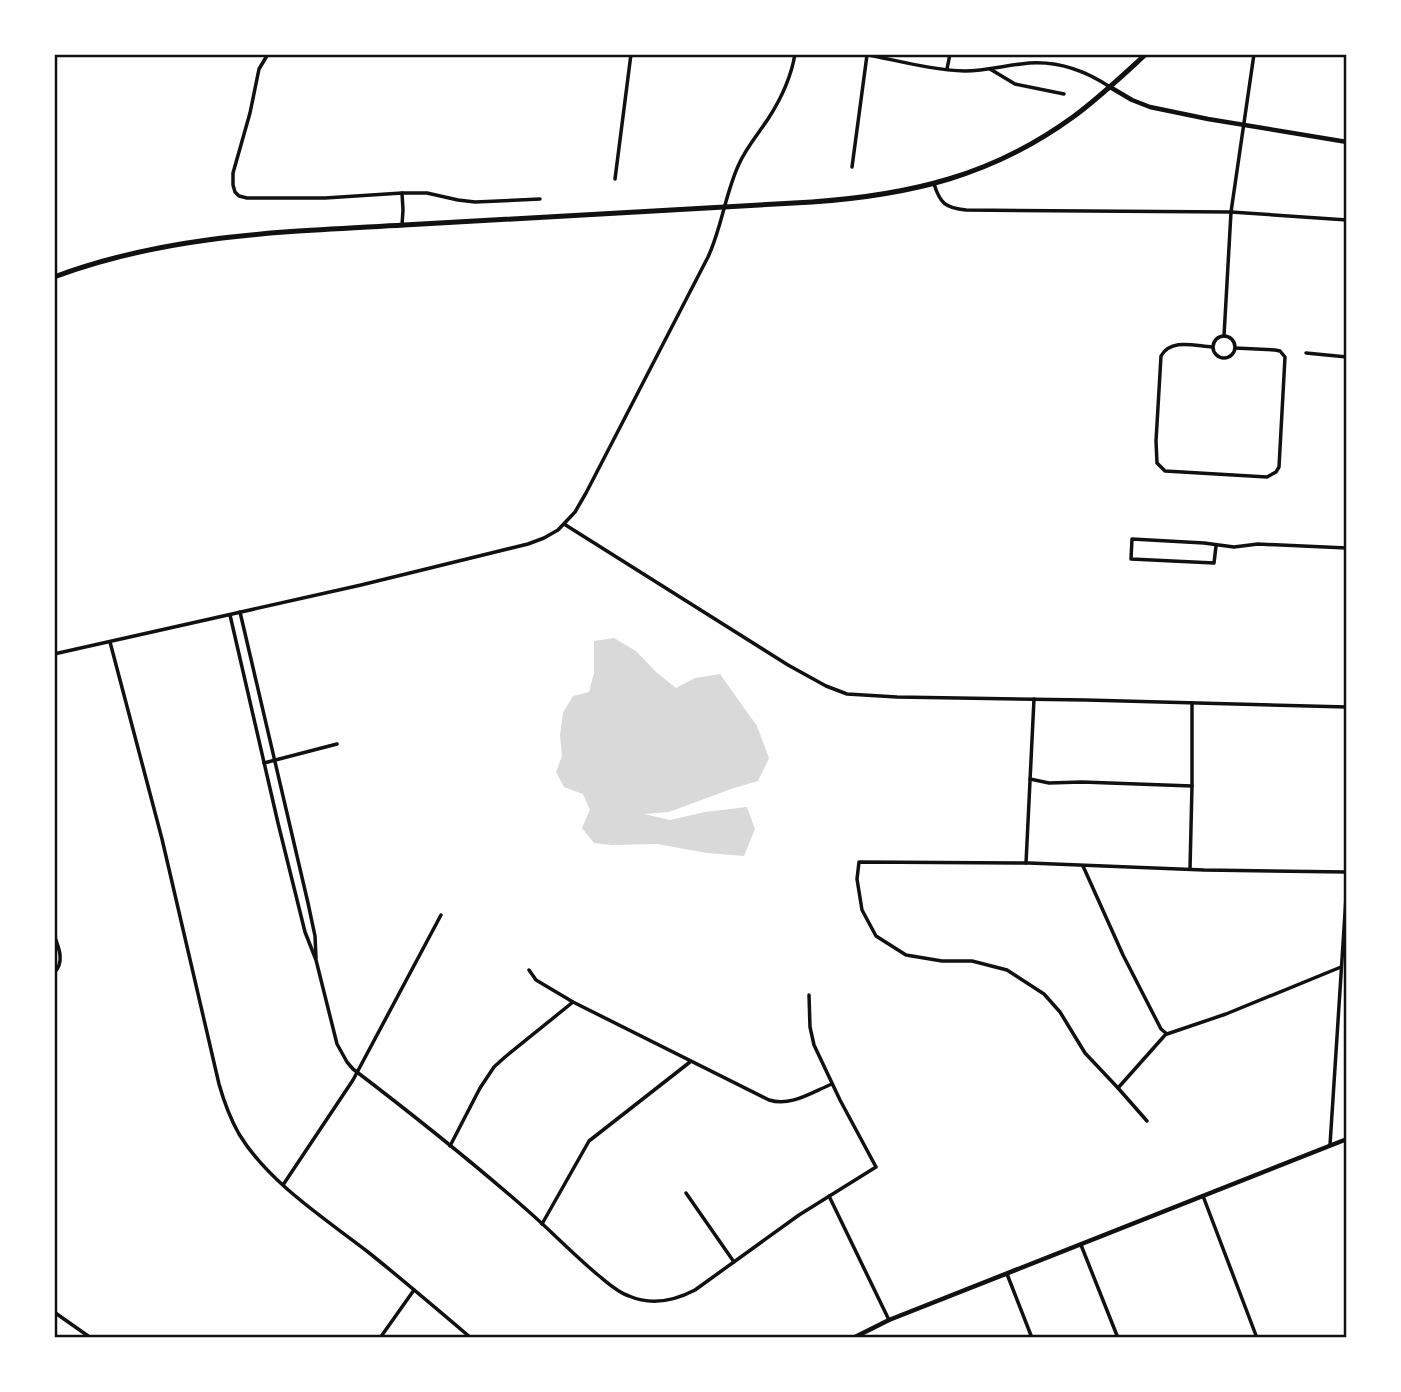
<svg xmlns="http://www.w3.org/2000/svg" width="1401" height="1392" viewBox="0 0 1401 1392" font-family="Lato,sans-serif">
  <rect width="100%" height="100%" fill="#fff"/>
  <!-- water -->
  <path fill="#d9d9d9" d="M 614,638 L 636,651 L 656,672 L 676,688 L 695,678 L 720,674 L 757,726 L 769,758 L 758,781 L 731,789 L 669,812 L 644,814 L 670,820 L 705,812 L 747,807 L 755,829 L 744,856 L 707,853 L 657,844 L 612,845 L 594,843 L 582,828 L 590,810 L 583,794 L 564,787 L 556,772 L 562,756 L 560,735 L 563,713 L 573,696 L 589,692 L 594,673 L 594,641 Z"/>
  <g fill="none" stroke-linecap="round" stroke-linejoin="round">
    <!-- minor -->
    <g stroke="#111" stroke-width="3.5">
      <path d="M 268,54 L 259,69 L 250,113 L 233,173 L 233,185 L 235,192 L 239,196 L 247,198 L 325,198 L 402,193 L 403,210 L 402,225"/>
      <path d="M 863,54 C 896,60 931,70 965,71 C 986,71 1007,65 1029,63 C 1058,61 1086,71 1110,87"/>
      <path d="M 947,69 L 950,54"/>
      <path d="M 990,69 L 1015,84 L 1064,94"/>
      <path d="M 852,167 L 867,55"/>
      <path d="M 615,179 L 631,54"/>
      <path d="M 934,184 C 940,203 945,208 966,210 L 1231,212 L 1347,220"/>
      <path d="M 402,193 L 427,193 L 458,200 L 475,202 L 540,199"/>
      <circle cx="1224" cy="347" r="11"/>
      <path d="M 1224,336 L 1231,212 L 1254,54"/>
      <path d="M 1212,347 C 1195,346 1171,338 1161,356 L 1156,441 L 1157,463 L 1165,471 L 1267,477 L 1276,472 L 1279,467 L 1285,357 L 1280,351 L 1275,350 L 1235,348"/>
      <path d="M 1306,353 L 1347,357"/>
      <path d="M 564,524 L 788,665 L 826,686 L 847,694 L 897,697 L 1086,700 L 1347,707"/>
      <path d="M 1216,546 L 1214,563 L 1131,559 L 1132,539 L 1204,543 L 1234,547 L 1258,544 L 1347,548"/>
      <path d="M 240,612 L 308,903 L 315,936 L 316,958"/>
      <path d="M 230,615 L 278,823 L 305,932 L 316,960 L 337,1044 L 347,1062 L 353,1069 C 412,1114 471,1161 527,1210 C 551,1231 573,1254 598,1275 C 608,1283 617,1292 629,1296 C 652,1306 674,1301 695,1290 L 799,1215 L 876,1167 L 840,1100 L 814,1045 L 810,1027 L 809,995"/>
      <path d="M 110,642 L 162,839 L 219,1084 C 224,1102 230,1118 239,1134 C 268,1182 324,1218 368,1252 C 403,1280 437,1309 471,1338"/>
      <path d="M 54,654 L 361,585 L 528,544 L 544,538 L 558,530 L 575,512 L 586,493 L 708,257 C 722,227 725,194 739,164 C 746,148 758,134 768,119 C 781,99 791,78 795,54"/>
      <path d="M 264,763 L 337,744"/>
      <path d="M 1030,779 L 1049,783 L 1082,782 L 1192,786"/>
      <path d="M 1026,863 L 1034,699"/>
      <path d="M 1083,866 L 1123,955 L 1161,1029 L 1167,1034 L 1226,1014 L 1341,967"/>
      <path d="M 1190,869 L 1192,786 L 1192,703"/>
      <path d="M 54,935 C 59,948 65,962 54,973"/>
      <path d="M 529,970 L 536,980 L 573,1002 L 769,1100 C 791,1107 812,1092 832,1084"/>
      <path d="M 1166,1034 L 1118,1088 L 1085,1053 L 1060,1012 L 1044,994 L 1007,970 L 972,961 L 942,961 L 906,955 L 876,936 L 862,910 L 857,879 L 859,862 L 1029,863 L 1204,870 L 1347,872"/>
      <path d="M 1118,1088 L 1147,1121"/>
      <path d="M 1330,1145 L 1347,882"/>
      <path d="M 450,1146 L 480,1088 L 494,1067 L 505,1057 L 573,1002"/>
      <path d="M 283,1185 L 353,1080 L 441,915"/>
      <path d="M 686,1193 L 734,1262"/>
      <path d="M 829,1196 L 889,1320"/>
      <path d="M 1203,1196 L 1257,1338"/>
      <path d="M 542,1224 L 589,1141 L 690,1062"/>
      <path d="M 1081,1245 L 1118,1338"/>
      <path d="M 1007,1274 L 1032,1338"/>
      <path d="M 54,1312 L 91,1338"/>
      <path d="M 380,1338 L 414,1290"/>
    </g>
    <!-- tertiary -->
    <g stroke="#111" stroke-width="4.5">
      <path d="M 1110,87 L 1132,100 L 1150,107 L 1208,119 L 1347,142"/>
      <path d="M 853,1338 L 889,1320 L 1347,1139"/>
    </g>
    <!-- primary -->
    <path stroke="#111" stroke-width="5" d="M 54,277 C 169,234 283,232 404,225 C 540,217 676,209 812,202 C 910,195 992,176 1073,117 C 1099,98 1122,76 1146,54"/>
  </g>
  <!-- border -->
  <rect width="1401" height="1392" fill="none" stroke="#ffffff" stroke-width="112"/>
  <rect x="56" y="56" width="1289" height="1280" fill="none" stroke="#111" stroke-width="2.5"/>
</svg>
